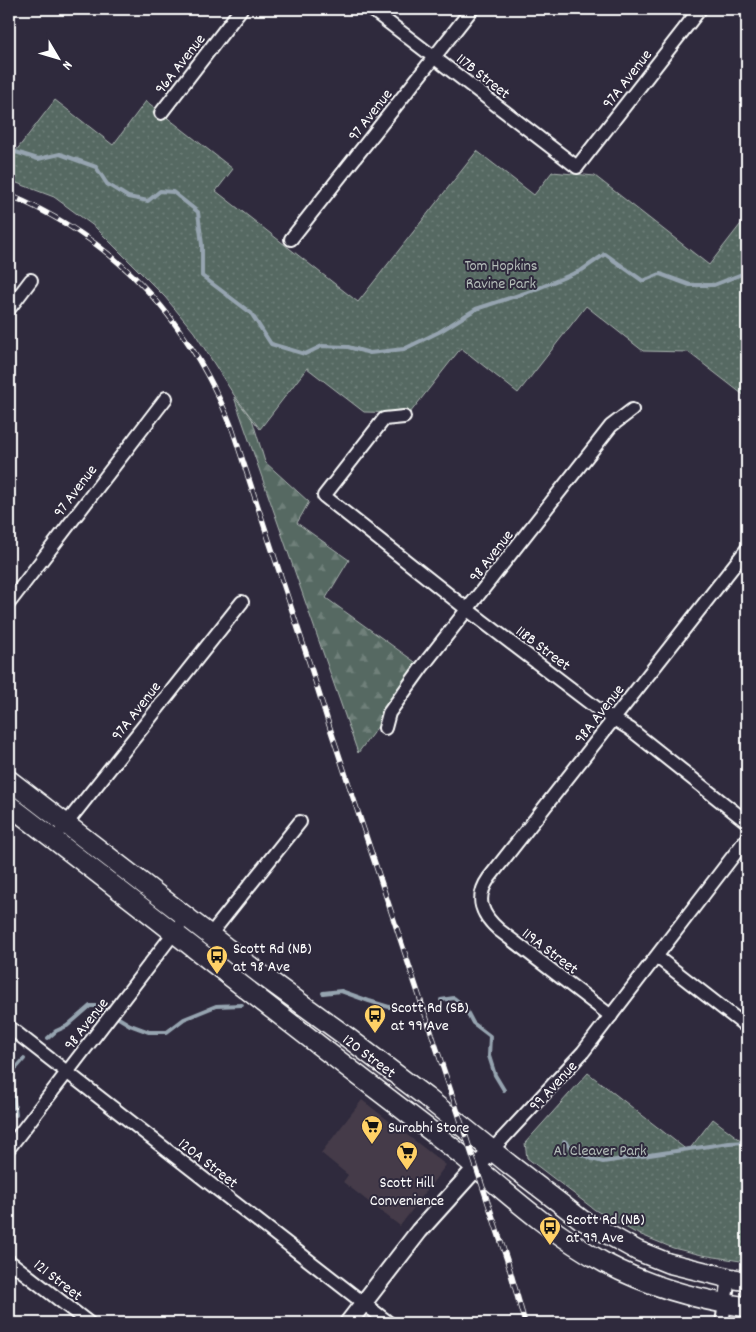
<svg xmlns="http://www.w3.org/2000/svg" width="756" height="1332" viewBox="0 0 756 1332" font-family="Dekko,sans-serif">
  <defs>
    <pattern id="forest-firs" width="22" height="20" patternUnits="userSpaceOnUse" patternTransform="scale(1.25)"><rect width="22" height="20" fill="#566962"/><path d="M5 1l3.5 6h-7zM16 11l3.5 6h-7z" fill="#6f807a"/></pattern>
    <pattern id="park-dots" width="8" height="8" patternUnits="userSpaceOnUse" patternTransform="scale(1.25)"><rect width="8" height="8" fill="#566962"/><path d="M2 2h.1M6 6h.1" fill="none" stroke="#6f807a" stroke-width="1.8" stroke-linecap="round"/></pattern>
  </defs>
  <rect width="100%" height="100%" fill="#2f2a3d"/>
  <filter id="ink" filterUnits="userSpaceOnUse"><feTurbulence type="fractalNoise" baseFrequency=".02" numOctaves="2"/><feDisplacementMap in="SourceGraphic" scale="10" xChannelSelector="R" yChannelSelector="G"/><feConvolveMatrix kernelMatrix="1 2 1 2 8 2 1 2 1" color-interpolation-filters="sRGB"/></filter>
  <g filter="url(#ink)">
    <!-- built -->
    <path fill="#443b48" d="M 362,1100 L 446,1165 L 400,1226 L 343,1182 L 348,1175 L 321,1153 Z"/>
    <!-- forest -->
    <path fill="url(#forest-firs)" stroke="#aab4b0" d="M 234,397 L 252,419 L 265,462 L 309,502 L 297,523 L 349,560 L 326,598 L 422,667 L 358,753 Z"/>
    <!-- park -->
    <g fill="url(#park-dots)" stroke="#aab4b0">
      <path d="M 55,100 L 113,145 L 146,101 L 233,169 L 216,191 L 358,302 L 477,151 L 534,195 L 552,172 L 595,176 L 709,265 L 747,216 L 747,395 L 746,397 L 688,352 L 643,351 L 586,306 L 518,393 L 461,348 L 410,413 L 364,412 L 307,368 L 260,429 L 234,395 L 194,332 L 165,297 L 95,227 L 54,197 L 9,180 L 9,160 Z"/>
      <path d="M 588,1073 L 688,1151 L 713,1119 L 742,1141 L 747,1134 L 747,1262 L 702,1255 L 673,1248 L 634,1232 L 595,1210 L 527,1158 L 525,1143 Z"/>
    </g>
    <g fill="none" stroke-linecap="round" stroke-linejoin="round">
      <!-- stream -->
      <g stroke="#96a4b0" stroke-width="4">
        <path d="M 9,150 L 38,159 L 60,154 L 96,167 L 107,184 L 128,197 L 148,201 L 160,191 L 173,192 L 198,212 L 202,245 L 202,276 L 251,313 L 271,344 L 305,354 L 322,346 L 348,347 L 370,353 L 404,349 L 439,332 L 476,309 L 534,290 L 582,270 L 605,254 L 643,281 L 660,274 L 690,285 L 714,285 L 747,272"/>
        <path d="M 323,993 L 341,991 L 369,1001 L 389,1007 L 403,1006"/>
        <path d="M 441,1000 L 454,998 L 464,1006 L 473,1023 L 490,1036 L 489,1056 L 495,1075 L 504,1090"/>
        <path d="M 48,1038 L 56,1031 L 67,1026 L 90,1006 L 99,1006 L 130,1025 L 149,1032 L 167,1032 L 184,1019 L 216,1006 L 242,1005"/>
        <path d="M 9,1079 L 10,1075 L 24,1059"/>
        <path d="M 9,1086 L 13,1094 L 16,1115"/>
        <path d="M 564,1141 C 574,1151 589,1159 603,1162 L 729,1143 L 747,1142"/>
      </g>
      <!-- minor casing -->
      <g stroke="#fff" stroke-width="16">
        <g id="minor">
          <path d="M 371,9 L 577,167 L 700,9"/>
          <path d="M 161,113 L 241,9"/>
          <path d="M 291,239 L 472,9"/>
          <path d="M 9,309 L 31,280"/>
          <path d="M 404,417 L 384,419 L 324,496 L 468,610 L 599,710 L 630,729 L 747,822"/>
          <path d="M 9,603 L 166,398"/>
          <path d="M 385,728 L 389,713 L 422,667 L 611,426 L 632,410"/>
          <path d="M 62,829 L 242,602"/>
          <path d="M 210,935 L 300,822"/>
          <path d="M 657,957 L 747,1027"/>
          <path d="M 611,1016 L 499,930 C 482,915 474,899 489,878 L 747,549"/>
          <path d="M 9,1027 L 389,1323"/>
          <path d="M 9,1148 L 186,917"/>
          <path d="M 492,1150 L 583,1052 L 747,838"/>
          <path d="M 9,1261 L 89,1323"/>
          <path d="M 722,1323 L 729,1278"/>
        </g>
      </g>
      <!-- tertiary casing -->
      <g stroke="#fff" stroke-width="20">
        <path id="tertiary" d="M 348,1323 L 419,1231 L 492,1150"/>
      </g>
      <!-- secondary casing -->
      <g stroke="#fff" stroke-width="22">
        <g id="secondary">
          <path d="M 9,780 L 259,973 L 343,1034 L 426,1097 L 509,1164 L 582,1220 L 638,1251 L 668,1263 L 729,1278 L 747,1281"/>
          <path d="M 9,805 C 135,901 259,1000 385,1096 C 411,1116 438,1136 464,1157 C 509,1195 553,1235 605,1263 C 650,1287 698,1300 747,1307"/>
        </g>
      </g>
      <!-- minor -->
      <use href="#minor" stroke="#2f2a3d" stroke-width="12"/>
      <!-- tertiary -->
      <use href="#tertiary" stroke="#2f2a3d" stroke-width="16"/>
      <!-- secondary -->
      <use href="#secondary" stroke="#2f2a3d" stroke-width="19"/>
      <!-- rail casing -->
      <g stroke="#fff" stroke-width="5.5">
        <path id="rail" d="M 9,195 C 117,240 189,320 232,428 L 312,671 L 329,725 L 507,1260 L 525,1323"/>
      </g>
      <!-- rail -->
      <use href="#rail" stroke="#2f2a3d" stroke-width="4" stroke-dasharray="11" stroke-linecap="butt"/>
    </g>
  </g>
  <!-- icons -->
  <defs>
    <g id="bus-pin" transform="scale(1.125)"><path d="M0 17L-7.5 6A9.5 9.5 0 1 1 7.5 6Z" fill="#ffd166" stroke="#2f2a3d"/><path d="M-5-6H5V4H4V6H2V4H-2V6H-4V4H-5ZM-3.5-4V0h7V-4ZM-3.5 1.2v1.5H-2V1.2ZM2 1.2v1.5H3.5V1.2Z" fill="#111"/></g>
    <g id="supermarket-pin" transform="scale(1.125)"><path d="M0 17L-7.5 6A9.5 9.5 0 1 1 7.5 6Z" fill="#ffd166" stroke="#2f2a3d"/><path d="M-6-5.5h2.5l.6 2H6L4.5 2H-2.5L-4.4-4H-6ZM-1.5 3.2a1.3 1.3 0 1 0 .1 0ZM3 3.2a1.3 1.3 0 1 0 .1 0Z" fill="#111"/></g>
  </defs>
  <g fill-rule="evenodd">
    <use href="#bus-pin" x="217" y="956"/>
    <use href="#bus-pin" x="375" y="1015"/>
    <use href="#supermarket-pin" x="372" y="1126"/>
    <use href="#supermarket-pin" x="407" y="1152"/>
    <use href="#bus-pin" x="550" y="1227"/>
  </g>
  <g text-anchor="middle" stroke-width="4" stroke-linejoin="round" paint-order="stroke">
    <!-- street labels -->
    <g font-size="16" fill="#fff" stroke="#2f2a3d">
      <text transform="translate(179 63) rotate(-52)" y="6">96A Avenue</text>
      <text transform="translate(484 75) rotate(38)" y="6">117B Street</text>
      <text transform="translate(626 78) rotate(-52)" y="6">97A Avenue</text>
      <text transform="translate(369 114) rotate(-52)" y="6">97 Avenue</text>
      <text transform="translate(74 490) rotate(-53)" y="6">97 Avenue</text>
      <text transform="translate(490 555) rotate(-52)" y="6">98 Avenue</text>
      <text transform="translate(544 647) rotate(37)" y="6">118B Street</text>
      <text transform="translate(135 710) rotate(-52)" y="6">97A Avenue</text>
      <text transform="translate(598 713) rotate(-52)" y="6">98A Avenue</text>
      <text transform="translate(551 950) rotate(37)" y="6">119A Street</text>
      <text transform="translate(85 1023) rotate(-52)" y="6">98 Avenue</text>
      <text transform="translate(370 1055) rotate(37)" y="6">120 Street</text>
      <text transform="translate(552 1085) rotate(-47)" y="6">99 Avenue</text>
      <text transform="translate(209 1162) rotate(38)" y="6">120A Street</text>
      <text transform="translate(59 1279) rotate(38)" y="6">121 Street</text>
    </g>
    <!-- park labels -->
    <g font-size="16" fill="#b3bcb8" stroke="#2f2a3d">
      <text x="501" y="270">Tom Hopkins<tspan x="501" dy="18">Ravine Park</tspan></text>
      <text x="600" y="1155">Al Cleaver Park</text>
    </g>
    <!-- poi labels -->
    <g font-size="16" fill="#fff" stroke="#2f2a3d" text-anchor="start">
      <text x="233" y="953">Scott Rd (NB)<tspan x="233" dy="18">at 98 Ave</tspan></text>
      <text x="391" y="1012">Scott Rd (SB)<tspan x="391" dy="18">at 99 Ave</tspan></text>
      <text x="388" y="1132">Surabhi Store</text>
      <text x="407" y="1187" text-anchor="middle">Scott Hill<tspan x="407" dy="18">Convenience</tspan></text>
      <text x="566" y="1224">Scott Rd (NB)<tspan x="566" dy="18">at 99 Ave</tspan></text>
    </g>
  </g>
  <!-- margin -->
  <rect width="756" height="1332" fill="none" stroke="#2f2a3d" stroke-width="30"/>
  <rect x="15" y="15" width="726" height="1302" fill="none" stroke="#fff" stroke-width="2" filter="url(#ink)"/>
  <!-- north arrow -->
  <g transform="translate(58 58) rotate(128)" stroke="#2f2a3d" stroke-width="4" paint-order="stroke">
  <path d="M0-4L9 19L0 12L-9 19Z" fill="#ffffff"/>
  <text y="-8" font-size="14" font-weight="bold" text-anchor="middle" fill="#ffffff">N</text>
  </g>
</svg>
